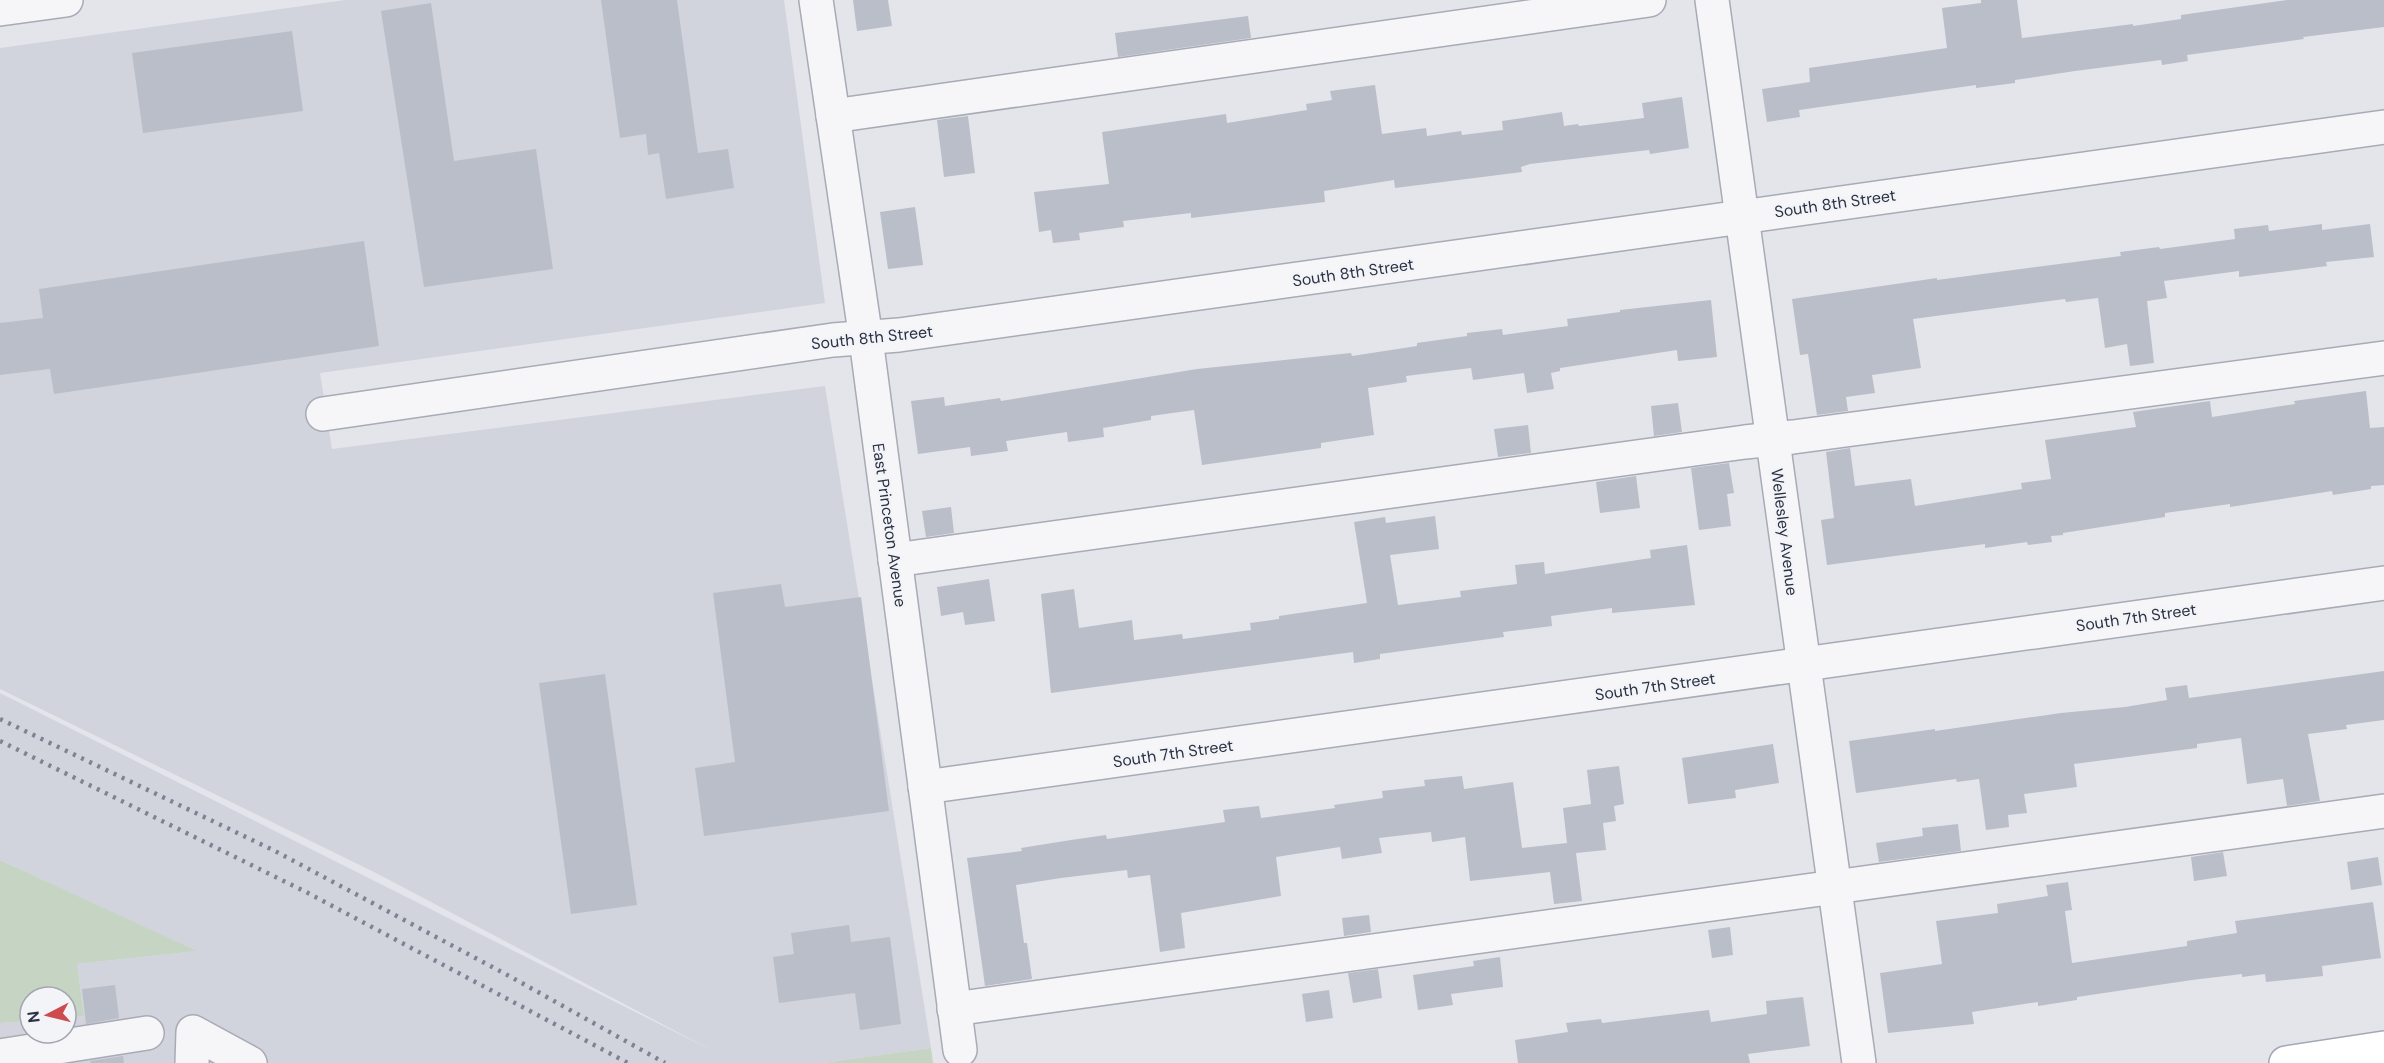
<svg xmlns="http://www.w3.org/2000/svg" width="2384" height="1063" viewBox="0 0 2384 1063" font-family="'DM Sans',sans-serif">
  <rect width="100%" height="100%" fill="#e3e5eb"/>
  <!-- built -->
  <path fill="#d1d4dd" d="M 345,0 L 784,0 L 825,303 L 320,373 L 332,449 L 825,386 L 931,1048 L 823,1063 L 0,1063 L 0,1023 L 30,1021 L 30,1033 L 66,1033 L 66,1018 L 84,1016 L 77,964 L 196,951 L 0,860 L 0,693 L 715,1052 L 378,874 L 0,689 L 0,48 Z"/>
  <!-- green -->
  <g fill="#c6d4c4">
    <path d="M 0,860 L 197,951 L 77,964 L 84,1016 L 66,1018 L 66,997 L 30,997 L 30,1021 L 0,1023 Z"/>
    <path d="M 931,1048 L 933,1063 L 823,1063 Z"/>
  </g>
  <!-- building -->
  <g fill="#babec8">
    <path d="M 601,0 L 677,0 L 698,153 L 728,149 L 734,188 L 666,199 L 659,153 L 648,155 L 646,134 L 620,138 Z"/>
    <path d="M 853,0 L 888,0 L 892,26 L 857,31 Z"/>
    <path d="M 1981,0 L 2017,0 L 2022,38 L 2133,24 L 2133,26 L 2181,19 L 2181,15 L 2287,0 L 2384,0 L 2384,27 L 2303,37 L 2304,39 L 2187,55 L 2188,61 L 2162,65 L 2161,60 L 2075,71 L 2015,80 L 2015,83 L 1976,88 L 1976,85 L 1799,110 L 1800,117 L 1767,122 L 1762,89 L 1810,82 L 1809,68 L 1947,48 L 1942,8 L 1981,3 Z"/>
    <path d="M 431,3 L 454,161 L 536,149 L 553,269 L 424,287 L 381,11 Z"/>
    <path d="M 1248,16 L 1251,38 L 1118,57 L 1115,33 Z"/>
    <path d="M 292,31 L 303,111 L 143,133 L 132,53 Z"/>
    <path d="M 1375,85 L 1382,134 L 1426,128 L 1427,136 L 1461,131 L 1462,135 L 1503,130 L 1502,121 L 1562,112 L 1564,126 L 1578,124 L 1579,126 L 1644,118 L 1642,103 L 1682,97 L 1689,148 L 1650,154 L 1649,150 L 1530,164 L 1521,167 L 1522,172 L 1395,188 L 1394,180 L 1324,191 L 1325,202 L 1191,218 L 1191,213 L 1123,221 L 1124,227 L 1079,233 L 1080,240 L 1053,243 L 1051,230 L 1039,232 L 1034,192 L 1109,184 L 1102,132 L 1226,114 L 1227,123 L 1307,110 L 1306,104 L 1332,100 L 1330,91 Z"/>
    <path d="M 968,116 L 975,173 L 944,177 L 937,120 Z"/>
    <path d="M 915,207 L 923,265 L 888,269 L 880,212 Z"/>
    <path d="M 2322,224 L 2322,230 L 2370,224 L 2374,257 L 2326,262 L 2327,266 L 2239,277 L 2239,271 L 2164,281 L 2167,298 L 2147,301 L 2154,363 L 2130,366 L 2127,344 L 2105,348 L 2098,298 L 2066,302 L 2065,299 L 1913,319 L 1921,368 L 1872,375 L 1875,393 L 1846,397 L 1848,411 L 1817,415 L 1808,354 L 1800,355 L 1792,299 L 1937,278 L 1937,280 L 2121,256 L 2120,252 L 2159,247 L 2160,249 L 2235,239 L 2234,229 L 2268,225 L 2269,231 Z"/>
    <path d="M 364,241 L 379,346 L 54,394 L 50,369 L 0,375 L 0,323 L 43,318 L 39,289 Z"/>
    <path d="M 1711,300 L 1717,357 L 1678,361 L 1677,350 L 1560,368 L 1560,371 L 1551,373 L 1554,389 L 1527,393 L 1524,373 L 1473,380 L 1471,368 L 1406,376 L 1407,382 L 1368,388 L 1374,435 L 1321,443 L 1321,448 L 1202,465 L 1194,410 L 1151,416 L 1151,420 L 1103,428 L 1104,437 L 1068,442 L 1067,432 L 1006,441 L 1008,451 L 971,456 L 970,447 L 918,454 L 911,401 L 944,397 L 945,406 L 1000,398 L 1001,401 L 1197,369 L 1351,353 L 1352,356 L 1417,346 L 1417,343 L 1467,336 L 1467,333 L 1502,329 L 1503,335 L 1568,326 L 1567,319 L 1620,312 L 1620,310 Z"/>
    <path d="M 2366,391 L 2370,428 L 2384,427 L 2384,485 L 2371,486 L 2371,489 L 2333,495 L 2332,491 L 2230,507 L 2230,504 L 2165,513 L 2165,517 L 2063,533 L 2063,535 L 2051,536 L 2052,542 L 2028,545 L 2027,542 L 1985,548 L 1985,544 L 1827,565 L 1821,520 L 1834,518 L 1826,452 L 1850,448 L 1855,486 L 1911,479 L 1915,506 L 2022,489 L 2021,483 L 2051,479 L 2045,440 L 2136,427 L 2133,412 L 2210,401 L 2212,417 L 2295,404 L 2294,401 Z"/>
    <path d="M 1678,403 L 1682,432 L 1654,436 L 1651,406 Z"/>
    <path d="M 1528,425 L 1531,453 L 1498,457 L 1494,429 Z"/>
    <path d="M 1729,463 L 1734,493 L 1727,494 L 1731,526 L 1699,530 L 1691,468 Z"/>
    <path d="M 1636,476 L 1640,508 L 1600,513 L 1596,482 Z"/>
    <path d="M 951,507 L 954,533 L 926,537 L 922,511 Z"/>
    <path d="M 1435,516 L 1439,549 L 1390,555 L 1398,605 L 1461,597 L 1460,591 L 1517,584 L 1515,565 L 1544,562 L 1545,574 L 1651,558 L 1650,550 L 1687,545 L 1695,605 L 1612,613 L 1612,608 L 1551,616 L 1552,626 L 1503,632 L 1504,637 L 1380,654 L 1380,659 L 1354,663 L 1353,652 L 1051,693 L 1041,594 L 1074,589 L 1079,628 L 1132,620 L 1134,640 L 1182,634 L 1183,639 L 1251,630 L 1250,623 L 1279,619 L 1279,616 L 1367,603 L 1354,522 L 1385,517 L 1386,523 Z"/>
    <path d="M 989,579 L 995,621 L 965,625 L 963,612 L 941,616 L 937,587 Z"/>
    <path d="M 781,584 L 785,607 L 861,597 L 889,811 L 704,836 L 695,768 L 735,762 L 713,593 Z"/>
    <path d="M 2384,671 L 2384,720 L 2346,725 L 2347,729 L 2308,734 L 2320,801 L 2287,806 L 2283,779 L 2247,784 L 2241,738 L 2197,744 L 2197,748 L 2074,764 L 2077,787 L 2024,794 L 2027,813 L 2008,815 L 2009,827 L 1986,830 L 1979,779 L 1957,782 L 1956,779 L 1856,793 L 1849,741 L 1935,729 L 1935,731 L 2061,713 L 2125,707 L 2167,700 L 2165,688 L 2187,685 L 2189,698 Z"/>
    <path d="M 605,674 L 637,905 L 571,914 L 539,683 Z"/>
    <path d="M 1773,744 L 1779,783 L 1735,790 L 1736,798 L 1688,804 L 1682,758 Z"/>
    <path d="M 1619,766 L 1624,804 L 1614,806 L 1616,821 L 1603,823 L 1606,850 L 1576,853 L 1582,901 L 1554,904 L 1550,872 L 1470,881 L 1465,837 L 1432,842 L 1431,832 L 1379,838 L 1382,853 L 1342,859 L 1340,847 L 1276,857 L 1281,896 L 1181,913 L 1185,948 L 1160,952 L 1150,875 L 1128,878 L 1127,870 L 1061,878 L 1016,885 L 1024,943 L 1027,943 L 1032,979 L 985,986 L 967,858 L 1022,851 L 1021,848 L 1071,840 L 1106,835 L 1107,839 L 1225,822 L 1223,810 L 1259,806 L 1261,818 L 1335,808 L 1334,805 L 1383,798 L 1382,791 L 1425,786 L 1424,780 L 1462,776 L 1464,789 L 1513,782 L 1522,848 L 1567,843 L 1563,808 L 1591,804 L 1587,770 Z"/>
    <path d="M 1958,824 L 1961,851 L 1879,862 L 1876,843 L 1923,836 L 1922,828 Z"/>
    <path d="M 2223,852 L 2227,876 L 2194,881 L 2191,857 Z"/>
    <path d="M 2378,857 L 2382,885 L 2351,890 L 2347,862 Z"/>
    <path d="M 2068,882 L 2072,910 L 2065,911 L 2072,963 L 2187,946 L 2187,941 L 2237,933 L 2235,921 L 2373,902 L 2381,958 L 2322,966 L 2323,976 L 2266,982 L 2265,974 L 2242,977 L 2242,974 L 2192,980 L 2077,997 L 2077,1000 L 2038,1006 L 2038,1002 L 1972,1012 L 1974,1024 L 1888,1033 L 1880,973 L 1942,964 L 1936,921 L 1998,913 L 1997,904 L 2048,896 L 2046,885 Z"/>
    <path d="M 1369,915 L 1371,932 L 1344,936 L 1342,918 Z"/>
    <path d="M 849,925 L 851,942 L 890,937 L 901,1024 L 860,1030 L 855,993 L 779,1003 L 773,957 L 794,954 L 791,933 Z"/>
    <path d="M 1730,927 L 1733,955 L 1712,958 L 1708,930 Z"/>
    <path d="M 1500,957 L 1503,987 L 1451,994 L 1453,1005 L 1418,1010 L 1413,975 L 1474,966 L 1473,961 Z"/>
    <path d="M 1378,969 L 1382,998 L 1353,1003 L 1348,973 Z"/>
    <path d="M 115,985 L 119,1018 L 86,1024 L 82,989 Z"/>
    <path d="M 1329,990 L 1333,1018 L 1306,1022 L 1302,994 Z"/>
    <path d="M 1803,997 L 1810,1046 L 1748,1054 L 1750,1063 L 1518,1063 L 1515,1040 L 1568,1032 L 1566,1023 L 1601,1019 L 1602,1023 L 1709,1010 L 1711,1022 L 1767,1014 L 1766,1001 Z"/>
    <path d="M 123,1056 L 124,1063 L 91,1063 L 90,1061 Z"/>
  </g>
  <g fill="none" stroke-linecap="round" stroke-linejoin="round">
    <!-- minor casing -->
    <g stroke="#a8abb5" stroke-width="36">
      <g id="minor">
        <path d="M 816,0 L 866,339 L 960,1050"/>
        <path d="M 1712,0 L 1859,1063"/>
        <path d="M 0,9 L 66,0"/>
        <path d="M 833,116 L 1649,0"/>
        <path d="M 323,414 L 833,340 L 899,335 L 2384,127"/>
        <path d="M 895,560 L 1745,442 L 1793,437 L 2384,358"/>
        <path d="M 925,787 L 2384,583"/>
        <path d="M 954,1009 L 2384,811"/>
        <path d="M 0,1056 L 147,1033"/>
        <path d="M 192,1063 L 193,1032 L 250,1063"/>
      </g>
    </g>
    <!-- major casing -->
    <g stroke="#a2a8b6" stroke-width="36">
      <path id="major" d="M 2286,1063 L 2384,1048"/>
    </g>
    <!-- minor -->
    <use href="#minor" stroke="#f6f6f9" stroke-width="33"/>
    <!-- major -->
    <use href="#major" stroke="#fff" stroke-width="33"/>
    <!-- rail -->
    <g stroke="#7d8394" stroke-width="4.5" stroke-dasharray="3 6" stroke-linecap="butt">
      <path d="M 0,719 L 275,851 L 511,977 L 665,1063"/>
      <path d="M 0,741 L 306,892 L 628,1063"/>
    </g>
  </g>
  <g text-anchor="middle" stroke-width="5" stroke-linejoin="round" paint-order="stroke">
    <!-- street labels -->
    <g font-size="16" fill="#2b3143" stroke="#f3f4f8">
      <text transform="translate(1835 203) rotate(-8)" y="6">South 8th Street</text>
      <text transform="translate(1353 272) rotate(-8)" y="6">South 8th Street</text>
      <text transform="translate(872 337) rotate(-6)" y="6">South 8th Street</text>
      <text transform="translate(890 525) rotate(82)" y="6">East Princeton Avenue</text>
      <text transform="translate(1785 532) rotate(83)" y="6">Wellesley Avenue</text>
      <text transform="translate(2136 617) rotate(-8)" y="6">South 7th Street</text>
      <text transform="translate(1655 686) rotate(-8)" y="6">South 7th Street</text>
      <text transform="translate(1173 753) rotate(-8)" y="6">South 7th Street</text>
    </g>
  </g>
  <!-- north arrow -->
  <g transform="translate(48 1015) rotate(263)"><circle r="28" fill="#f3f4f8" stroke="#a3a6b0" stroke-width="1.5"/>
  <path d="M0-4.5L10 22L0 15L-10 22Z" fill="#cc4c4f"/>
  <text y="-9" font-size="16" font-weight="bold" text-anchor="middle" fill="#2b3143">N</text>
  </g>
</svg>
